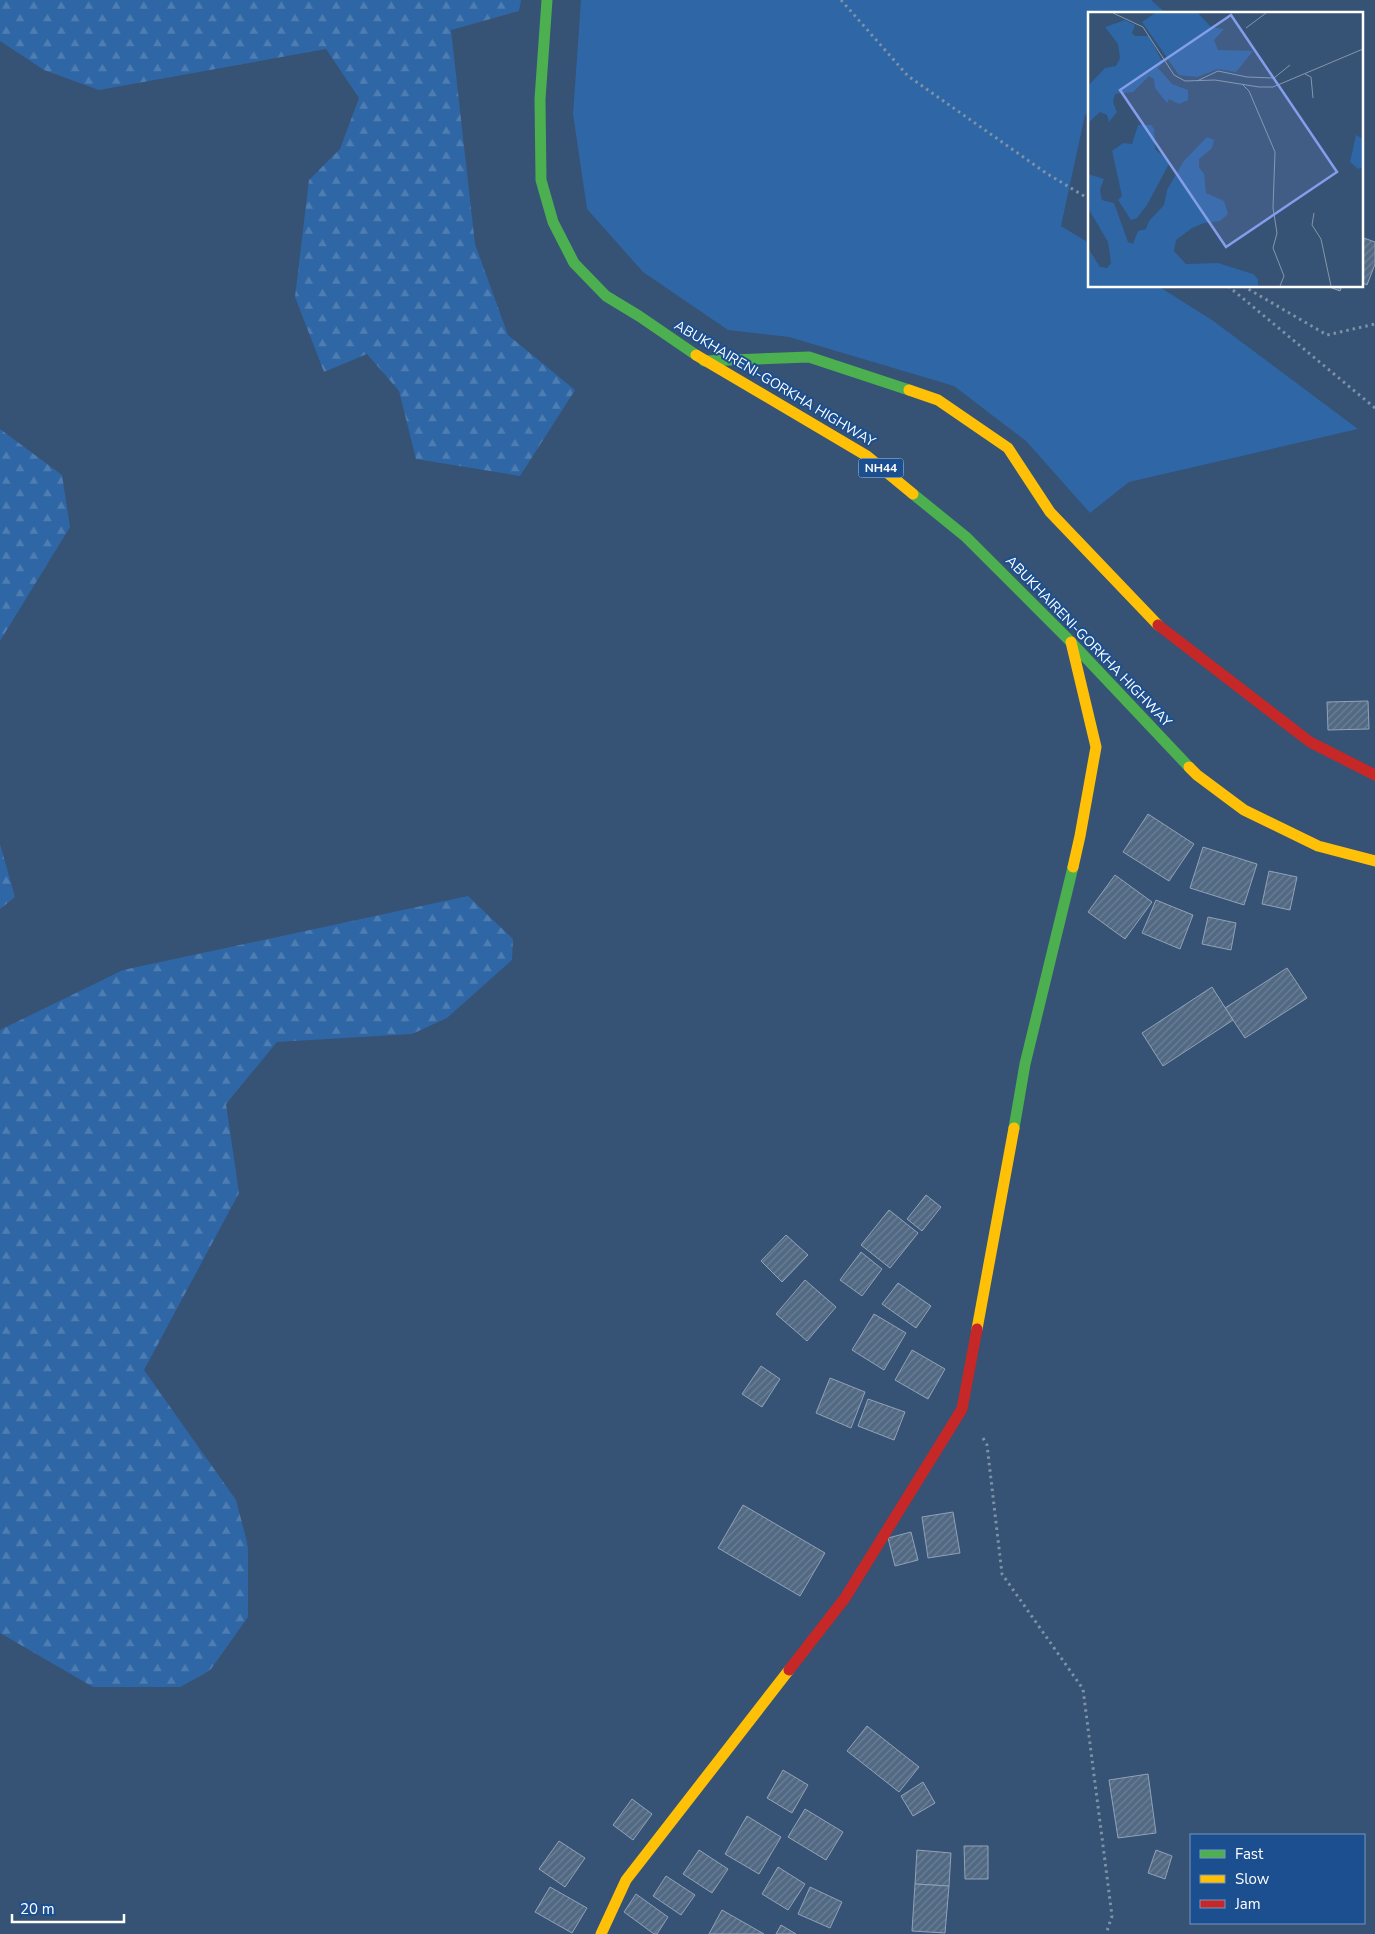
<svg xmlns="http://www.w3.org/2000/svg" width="1375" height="1934" viewBox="0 0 1375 1934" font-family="'Nunito Sans',sans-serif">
  <defs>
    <pattern id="forest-firs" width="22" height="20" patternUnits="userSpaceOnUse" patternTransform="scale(1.25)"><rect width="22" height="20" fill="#2f66a5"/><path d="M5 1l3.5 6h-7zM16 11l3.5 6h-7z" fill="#4e7db2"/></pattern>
    <pattern id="building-hatch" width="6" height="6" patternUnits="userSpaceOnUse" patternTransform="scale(1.25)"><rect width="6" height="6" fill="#526984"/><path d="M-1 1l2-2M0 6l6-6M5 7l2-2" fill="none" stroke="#6c8096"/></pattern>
  </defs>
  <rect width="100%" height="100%" fill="#365274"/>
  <!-- grass -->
  <path fill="#2f66a5" d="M 581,0 L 1151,0 L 1167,14 L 1089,14 L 1089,114 L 1085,115 L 1061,226 L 1089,243 L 1089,286 L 1158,286 L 1212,320 L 1358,429 L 1129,482 L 1090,513 L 1026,441 L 954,386 L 789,337 L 728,330 L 643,272 L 587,209 L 573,114 Z"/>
  <!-- forest -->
  <g fill="url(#forest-firs)">
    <path d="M 0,0 L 521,0 L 519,11 L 451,30 L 475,244 L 508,335 L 575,390 L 520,476 L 416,459 L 399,391 L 367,354 L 324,372 L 295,297 L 309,180 L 340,149 L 359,98 L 326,49 L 99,90 L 44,70 L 0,41 Z"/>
    <path d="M 0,429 L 62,475 L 70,527 L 0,641 Z"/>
    <path d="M 0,844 L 15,897 L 0,909 Z"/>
    <path d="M 468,896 L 513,939 L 512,960 L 447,1018 L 412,1034 L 277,1042 L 226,1104 L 239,1193 L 144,1370 L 236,1500 L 246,1538 L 248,1548 L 248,1617 L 211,1669 L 204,1674 L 180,1687 L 93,1687 L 0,1633 L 0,1030 L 123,970 Z"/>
  </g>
  <!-- building -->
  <g fill="url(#building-hatch)" stroke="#92a2b6">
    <path d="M 1361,237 L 1375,242 L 1375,264 L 1367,285 L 1361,282 Z"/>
    <path d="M 1327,286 L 1342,286 L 1340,291 Z"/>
    <path d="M 1368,701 L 1369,729 L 1328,730 L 1327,702 Z"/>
    <path d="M 1148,814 L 1194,844 L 1169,881 L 1123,852 Z"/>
    <path d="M 1203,847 L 1257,864 L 1244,905 L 1190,888 Z"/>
    <path d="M 1269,871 L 1297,877 L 1290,910 L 1262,904 Z"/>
    <path d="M 1115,875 L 1152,902 L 1125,939 L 1088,912 Z"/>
    <path d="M 1156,900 L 1193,915 L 1180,949 L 1142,933 Z"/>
    <path d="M 1208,917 L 1236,923 L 1231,950 L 1202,944 Z"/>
    <path d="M 1287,968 L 1307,998 L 1245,1038 L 1225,1008 Z"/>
    <path d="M 1212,987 L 1233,1020 L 1163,1066 L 1142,1033 Z"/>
    <path d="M 926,1195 L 941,1207 L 922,1231 L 907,1219 Z"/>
    <path d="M 889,1210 L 918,1233 L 890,1268 L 861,1245 Z"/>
    <path d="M 786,1235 L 808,1255 L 782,1282 L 761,1261 Z"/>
    <path d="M 861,1252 L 882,1269 L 862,1296 L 840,1280 Z"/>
    <path d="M 805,1280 L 836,1307 L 807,1341 L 776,1314 Z"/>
    <path d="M 898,1283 L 931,1306 L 916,1328 L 882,1304 Z"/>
    <path d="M 874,1314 L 906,1333 L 884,1370 L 852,1350 Z"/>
    <path d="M 912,1350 L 945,1369 L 928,1399 L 895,1380 Z"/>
    <path d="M 761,1366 L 780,1379 L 762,1407 L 742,1394 Z"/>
    <path d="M 830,1378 L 865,1392 L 851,1428 L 816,1413 Z"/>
    <path d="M 868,1399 L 905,1412 L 894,1440 L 858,1426 Z"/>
    <path d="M 743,1505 L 825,1553 L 800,1596 L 718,1548 Z"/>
    <path d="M 953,1512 L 960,1553 L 928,1558 L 922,1517 Z"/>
    <path d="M 911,1532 L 918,1560 L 895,1566 L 888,1538 Z"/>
    <path d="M 867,1726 L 919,1767 L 899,1792 L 847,1751 Z"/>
    <path d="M 783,1770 L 808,1785 L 792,1813 L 767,1798 Z"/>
    <path d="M 1148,1774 L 1156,1833 L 1118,1838 L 1109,1780 Z"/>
    <path d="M 923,1782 L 935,1803 L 913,1816 L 901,1796 Z"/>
    <path d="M 632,1799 L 652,1814 L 633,1840 L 613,1825 Z"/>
    <path d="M 805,1809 L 843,1832 L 826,1860 L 788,1837 Z"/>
    <path d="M 747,1816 L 781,1837 L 759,1874 L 725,1854 Z"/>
    <path d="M 559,1841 L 585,1858 L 565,1887 L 539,1869 Z"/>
    <path d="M 964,1846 L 988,1846 L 988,1879 L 965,1879 Z"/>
    <path d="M 699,1850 L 728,1869 L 712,1893 L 683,1874 Z"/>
    <path d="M 917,1850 L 951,1853 L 949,1886 L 915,1884 Z"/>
    <path d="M 1156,1850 L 1172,1856 L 1165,1879 L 1148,1873 Z"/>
    <path d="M 778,1867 L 805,1884 L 788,1910 L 762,1894 Z"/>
    <path d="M 666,1876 L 695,1895 L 681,1915 L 653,1896 Z"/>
    <path d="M 915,1884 L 949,1886 L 945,1933 L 912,1931 Z"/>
    <path d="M 550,1887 L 587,1908 L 572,1933 L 535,1912 Z"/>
    <path d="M 810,1887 L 842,1902 L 830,1928 L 798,1914 Z"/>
    <path d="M 636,1894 L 668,1917 L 657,1934 L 654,1934 L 624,1912 Z"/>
    <path d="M 722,1910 L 764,1934 L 709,1934 Z"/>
    <path d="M 781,1925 L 796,1934 L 776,1934 Z"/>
  </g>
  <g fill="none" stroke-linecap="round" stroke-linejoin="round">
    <!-- path -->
    <g stroke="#7d92a8" stroke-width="3" stroke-dasharray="2.5 4" stroke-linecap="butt">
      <path d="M 841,0 L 908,76 L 1046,173 L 1089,199"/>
      <path d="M 1228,286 L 1375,408"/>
      <path d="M 1243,286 L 1327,335 L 1375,324"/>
      <path d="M 983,1438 L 987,1445 L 1002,1574 L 1083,1689 L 1112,1916 L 1106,1934"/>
    </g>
    <!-- fast -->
    <g stroke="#4caf50" stroke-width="11">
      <path d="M 547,0 L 540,99 L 541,180 L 553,222 L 574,263 L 606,296 L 639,316 L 696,355"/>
      <path d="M 704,361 L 809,357 L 909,390"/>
      <path d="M 913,494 L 966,537 L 1071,642 L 1189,767"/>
      <path d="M 1014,1128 L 1025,1064 L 1073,867"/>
    </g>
    <!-- slow -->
    <g stroke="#ffc107" stroke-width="11">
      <path d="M 696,355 L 867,456 L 913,494"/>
      <path d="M 909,390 L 938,400 L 1008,448 L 1050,512 L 1158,625"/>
      <path d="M 1071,642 L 1096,747 L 1080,836 L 1073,867"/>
      <path d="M 1189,767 L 1197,775 L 1244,810 L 1318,846 L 1375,861"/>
      <path d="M 977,1329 L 1014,1128"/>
      <path d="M 601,1934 L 626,1880 L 789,1670"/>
    </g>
    <!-- jam -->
    <g stroke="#c62828" stroke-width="11">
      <path d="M 1158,625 L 1310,742 L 1375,775"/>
      <path d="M 789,1670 L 845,1598 L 962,1409 L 977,1329"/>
    </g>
  </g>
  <g text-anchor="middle" stroke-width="4" stroke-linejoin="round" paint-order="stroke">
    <!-- shield labels -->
    <rect fill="#1b4f8f" stroke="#bbcadd" stroke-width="1" x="858.5" y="458.5" width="45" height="19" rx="4"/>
    <g font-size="12" font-weight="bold" fill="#fff">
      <text x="881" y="472">NH44</text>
    </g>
    <!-- street labels -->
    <g font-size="14" fill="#fff" stroke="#1b4f8f">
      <text transform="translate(775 383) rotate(31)" y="5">ABUKHAIRENI-GORKHA HIGHWAY</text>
      <text transform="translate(1089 641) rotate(46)" y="5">ABUKHAIRENI-GORKHA HIGHWAY</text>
    </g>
  </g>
  <!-- overview -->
  <g transform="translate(1088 12)">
    <rect width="275" height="275" fill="#365274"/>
    <path d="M 67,1 L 110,1 L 123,15 L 136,17 L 126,28 L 130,38 L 165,39 L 148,60 L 130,57 L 109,65 L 91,63 L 54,10 Z" fill="#2f66a5"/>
    <path d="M 37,8 L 47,13 L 44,21 L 47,24 L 61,24 L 75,51 L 70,56 L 84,72 L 100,78 L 100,88 L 91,92 L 81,87 L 79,91 L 67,76 L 66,67 L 61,64 L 45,80 L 27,82 L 25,90 L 29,100 L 21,110 L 19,103 L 12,100 L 0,111 L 0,74 L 17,56 L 28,54 L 32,46 L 30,32 L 17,15 ZM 50,113 L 63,113 L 66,117 L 67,137 L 82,150 L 59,193 L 49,206 L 43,208 L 30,188 L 34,184 L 24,139 L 35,131 L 44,132 ZM 268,123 L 275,127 L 275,155 L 270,157 L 262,150 ZM 119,125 L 126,128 L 124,136 L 111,147 L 111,155 L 116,162 L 118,181 L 136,189 L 140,202 L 132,209 L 116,211 L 104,216 L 88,228 L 86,239 L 98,252 L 130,251 L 165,262 L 170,267 L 170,274 L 0,274 L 0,236 L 12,255 L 19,256 L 23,251 L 20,230 L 0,196 L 0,162 L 16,167 L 12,178 L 14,188 L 26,191 L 40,230 L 45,232 L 50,219 L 58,217 L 61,209 L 76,193 L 79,178 L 95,150 Z" fill="#2f66a5"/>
    <path fill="none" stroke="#8697ac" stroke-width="1" d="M 25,1 L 55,15 L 86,63 L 97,69 L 127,68 L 171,75 L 185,75 L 275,37M 158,16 L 178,1M 217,62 L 223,65 L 225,86M 109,69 L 130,59 L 159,65 L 186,66 L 202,53M 154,72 L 161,79 L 187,140 L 185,196 L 189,221 L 185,236 L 196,264 L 192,274M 226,201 L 224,213 L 233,227 L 243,274"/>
    <path fill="#839eea" fill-opacity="0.15" stroke="#839eea" stroke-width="2.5" d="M 143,3 L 249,160 L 138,235 L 32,78 Z"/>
    <rect width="275" height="275" fill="none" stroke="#fff" stroke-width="2.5"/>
  </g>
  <!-- legend -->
  <rect x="1190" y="1834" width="175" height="90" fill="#1b4f8f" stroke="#7695bc"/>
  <rect x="1200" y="1850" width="25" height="8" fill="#4caf50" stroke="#7695bc"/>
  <text x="1235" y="1859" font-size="15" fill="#ffffff">Fast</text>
  <rect x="1200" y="1875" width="25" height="8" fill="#ffc107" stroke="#7695bc"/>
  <text x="1235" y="1884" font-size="15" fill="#ffffff">Slow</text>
  <rect x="1200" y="1900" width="25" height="8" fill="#c62828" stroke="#7695bc"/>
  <text x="1235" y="1909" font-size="15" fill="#ffffff">Jam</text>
  <!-- scale -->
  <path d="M12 1914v8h112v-8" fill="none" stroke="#ffffff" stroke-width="2.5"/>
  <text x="20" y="1914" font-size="15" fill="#ffffff" stroke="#1b4f8f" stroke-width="4" paint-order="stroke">20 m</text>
</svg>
